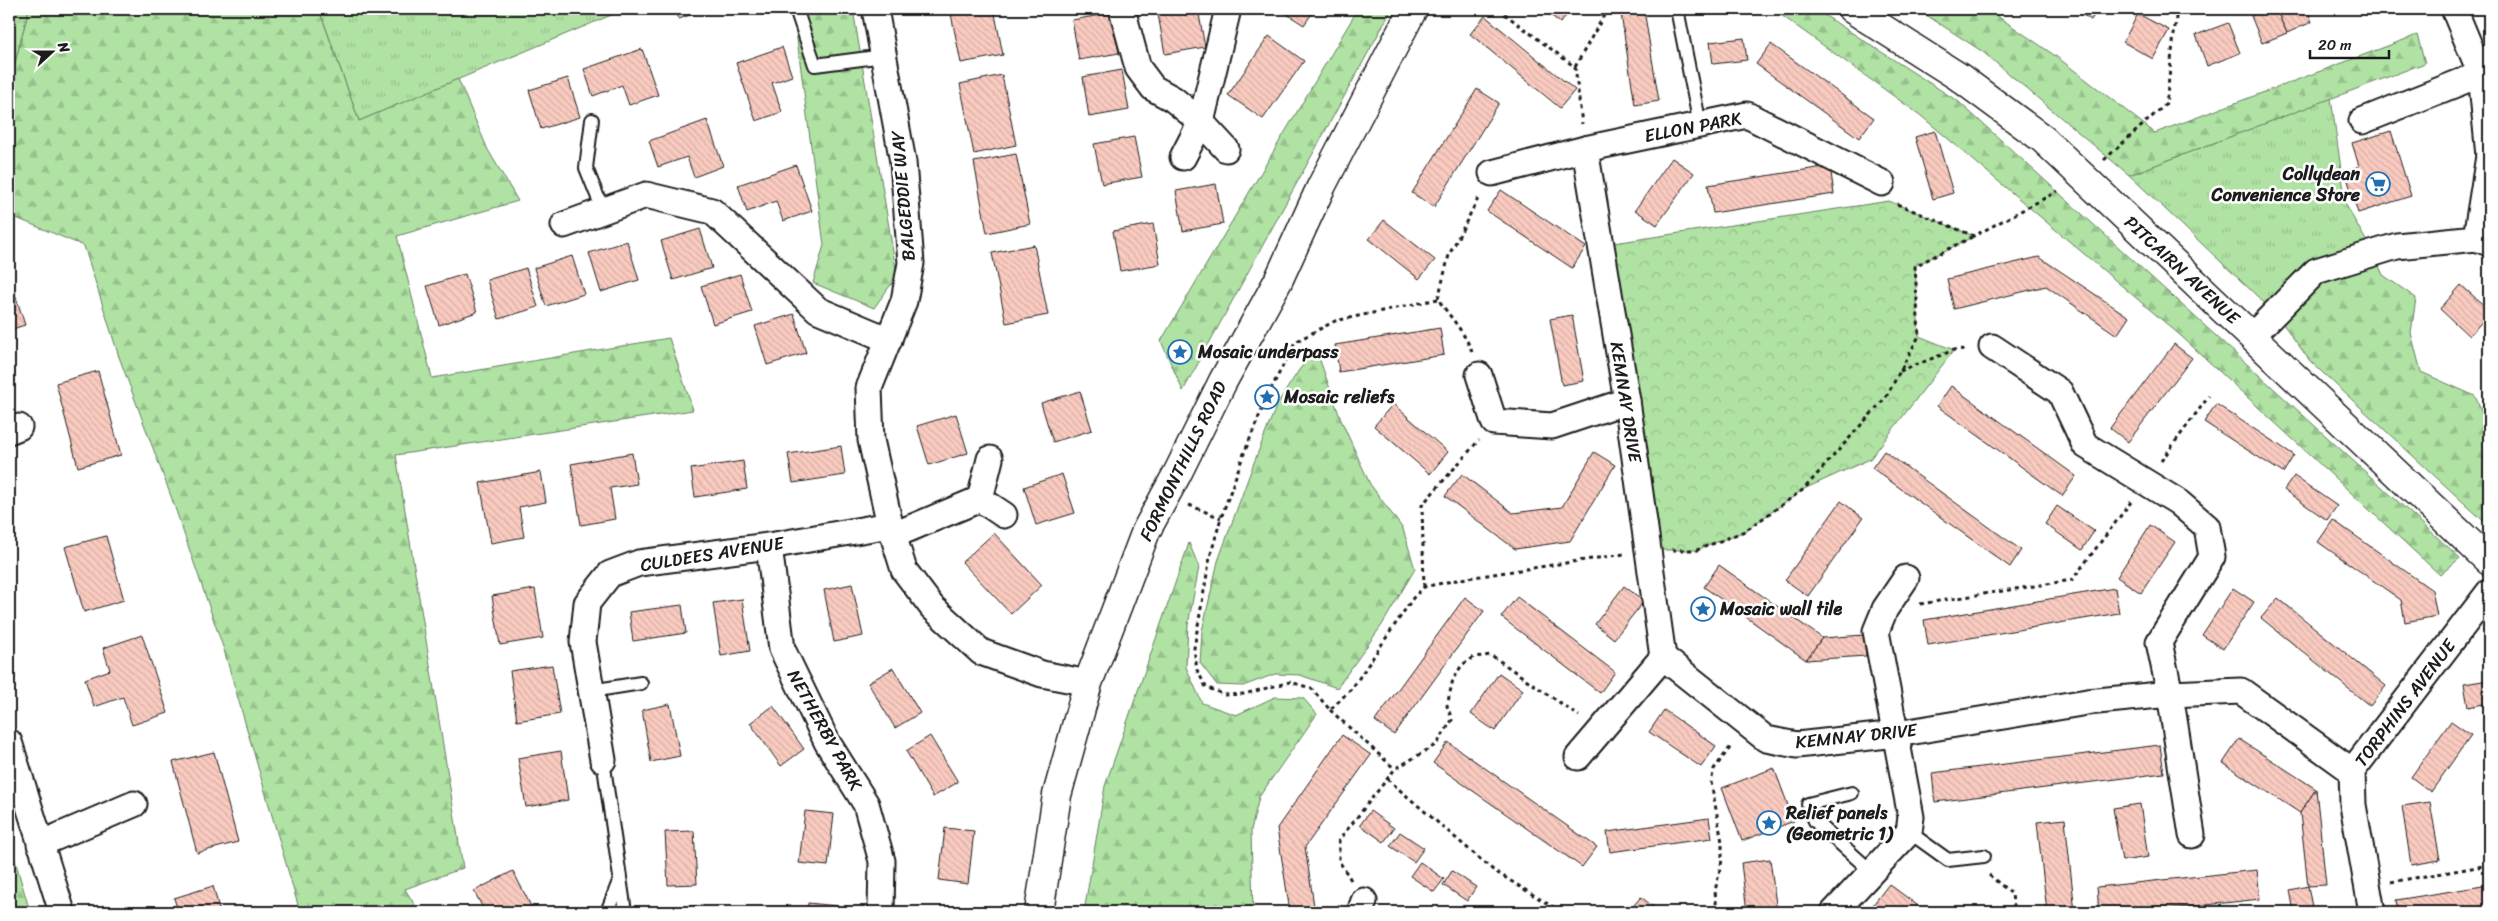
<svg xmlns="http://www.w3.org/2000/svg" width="2498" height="921" viewBox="0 0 2498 921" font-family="Sriracha,sans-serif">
  <defs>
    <pattern id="grass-tufts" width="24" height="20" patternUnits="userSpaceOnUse" patternTransform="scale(1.25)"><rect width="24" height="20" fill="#afe2a3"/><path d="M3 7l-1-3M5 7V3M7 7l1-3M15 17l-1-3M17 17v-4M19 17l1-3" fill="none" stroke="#96c18c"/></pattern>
    <pattern id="forest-firs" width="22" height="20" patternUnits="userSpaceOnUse" patternTransform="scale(1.25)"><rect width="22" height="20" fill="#afe2a3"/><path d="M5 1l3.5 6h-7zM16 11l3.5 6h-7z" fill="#96c18c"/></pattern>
    <pattern id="park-crowns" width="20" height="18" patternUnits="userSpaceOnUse" patternTransform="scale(1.25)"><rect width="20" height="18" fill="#afe2a3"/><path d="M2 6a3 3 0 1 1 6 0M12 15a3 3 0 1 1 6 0" fill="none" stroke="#96c18c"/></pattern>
    <pattern id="building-back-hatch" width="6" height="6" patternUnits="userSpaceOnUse" patternTransform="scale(1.25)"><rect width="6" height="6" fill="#facbc0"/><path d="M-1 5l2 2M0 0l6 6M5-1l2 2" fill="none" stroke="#d6aea4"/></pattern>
  </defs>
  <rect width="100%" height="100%" fill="#fff"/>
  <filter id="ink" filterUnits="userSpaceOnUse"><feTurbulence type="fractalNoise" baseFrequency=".02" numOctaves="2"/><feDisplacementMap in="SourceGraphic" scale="10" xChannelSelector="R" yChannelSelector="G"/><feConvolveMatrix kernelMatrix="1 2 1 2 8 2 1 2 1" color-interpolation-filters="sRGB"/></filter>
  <g filter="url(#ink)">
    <!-- grass -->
    <g fill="url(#grass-tufts)" stroke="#667f60">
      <path d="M 9,9 L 29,9 L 9,86 Z"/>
      <path d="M 319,9 L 620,9 L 621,11 L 359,121 Z"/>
      <path d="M 2331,98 L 2346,205 L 2373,253 L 2275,313 L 2129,175 Z"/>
    </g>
    <!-- forest -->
    <g fill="url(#forest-firs)" stroke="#667f60">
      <path d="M 29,9 L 319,9 L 359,121 L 458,79 L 488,150 L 518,201 L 397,236 L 432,378 L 669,338 L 693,410 L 396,455 L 463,868 L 405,889 L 419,912 L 300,912 L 224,650 L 172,499 L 119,357 L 84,246 L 9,215 L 9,86 Z"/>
      <path d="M 793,9 L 853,9 L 897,276 L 874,308 L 813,283 L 824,245 Z"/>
      <path d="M 1358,9 L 1392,9 L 1183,391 L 1161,341 Z"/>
      <path d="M 1766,9 L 1815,9 L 1959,102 L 2460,558 L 2440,575 L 2181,336 L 1920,115 L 1781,15 Z"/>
      <path d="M 1917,9 L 1987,9 L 2057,57 L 2155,133 L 2417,35 L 2425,63 L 2129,175 L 1983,52 Z"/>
      <path d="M 2373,253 L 2383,275 L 2416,298 L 2411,333 L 2421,372 L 2475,396 L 2489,430 L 2489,526 L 2310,361 L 2275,313 L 2316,271 Z"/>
      <path d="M 1316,349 L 1341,420 L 1370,484 L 1403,529 L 1415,569 L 1382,625 L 1337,688 L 1300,675 L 1275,674 L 1243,686 L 1217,685 L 1200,663 L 1202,631 L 1218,561 L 1253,465 L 1277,404 L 1299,370 Z"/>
      <path d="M 1189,543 L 1199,567 L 1188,625 L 1186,667 L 1202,703 L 1236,715 L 1275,697 L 1303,698 L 1317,714 L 1259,797 L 1251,830 L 1253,912 L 1084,912 L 1105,786 Z"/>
      <path d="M 9,839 L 30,912 L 9,912 Z"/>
    </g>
    <!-- park -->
    <path fill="url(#park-crowns)" stroke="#667f60" d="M 1889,201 L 1974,236 L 1915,266 L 1919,336 L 1954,350 L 1870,459 L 1804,489 L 1745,531 L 1697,550 L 1648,550 L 1601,245 Z"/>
    <!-- building -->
    <g fill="url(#building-back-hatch)" stroke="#1c1c1c">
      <path d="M 675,9 L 703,9 L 703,10 L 679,19 Z"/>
      <path d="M 950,9 L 994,9 L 1003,55 L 961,63 Z"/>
      <path d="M 1185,9 L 1198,9 L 1205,47 L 1165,54 L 1158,14 Z"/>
      <path d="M 1279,9 L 1315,9 L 1304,25 Z"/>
      <path d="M 1544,9 L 1572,9 L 1560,23 Z"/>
      <path d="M 2074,9 L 2098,9 L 2091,20 Z"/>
      <path d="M 2269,9 L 2276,9 L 2287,33 L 2262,43 L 2251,16 Z"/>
      <path d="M 2276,9 L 2307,9 L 2312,22 L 2287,33 Z"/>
      <path d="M 1644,10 L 1659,101 L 1635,105 L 1621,14 Z"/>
      <path d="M 1112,13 L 1119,53 L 1079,60 L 1072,20 Z"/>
      <path d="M 2138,14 L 2169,30 L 2153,59 L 2123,42 Z"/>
      <path d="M 1485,16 L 1575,90 L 1560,108 L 1470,34 Z"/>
      <path d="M 2228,23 L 2240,53 L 2207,66 L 2196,35 Z"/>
      <path d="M 1269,36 L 1304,61 L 1263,119 L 1228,95 Z"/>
      <path d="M 1744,38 L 1747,60 L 1713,64 L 1710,42 Z"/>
      <path d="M 1771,44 L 1874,118 L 1859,138 L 1756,64 Z"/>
      <path d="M 782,47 L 792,76 L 772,83 L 782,112 L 756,121 L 736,63 Z"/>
      <path d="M 642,49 L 658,95 L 629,105 L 622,85 L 593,96 L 584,69 Z"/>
      <path d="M 1122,70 L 1129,110 L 1089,117 L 1083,77 Z"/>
      <path d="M 1002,75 L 1016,145 L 974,154 L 960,84 Z"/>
      <path d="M 568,78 L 580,117 L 541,129 L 529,90 Z"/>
      <path d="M 1477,89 L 1499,103 L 1434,207 L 1412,193 Z"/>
      <path d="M 707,120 L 723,166 L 694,177 L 687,157 L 658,167 L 649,141 Z"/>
      <path d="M 1935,131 L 1953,193 L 1933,199 L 1915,137 Z"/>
      <path d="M 2391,131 L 2411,196 L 2358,213 L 2345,171 L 2359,166 L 2352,143 Z"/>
      <path d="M 1134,137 L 1142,177 L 1102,184 L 1094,144 Z"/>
      <path d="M 1016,154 L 1030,224 L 987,233 L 974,162 Z"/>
      <path d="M 1672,158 L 1694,173 L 1657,225 L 1635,210 Z"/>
      <path d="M 796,165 L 812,211 L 783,221 L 776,201 L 747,212 L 738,185 Z"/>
      <path d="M 1830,166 L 1834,194 L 1713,213 L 1708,185 Z"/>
      <path d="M 1216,184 L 1223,224 L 1183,231 L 1176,191 Z"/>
      <path d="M 1501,190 L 1586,247 L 1572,268 L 1487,211 Z"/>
      <path d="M 1384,220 L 1435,260 L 1419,279 L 1369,239 Z"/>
      <path d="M 1153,224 L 1160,264 L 1120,271 L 1113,231 Z"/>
      <path d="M 700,229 L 712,268 L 673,280 L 661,241 Z"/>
      <path d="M 627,241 L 639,280 L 601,292 L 589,253 Z"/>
      <path d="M 1034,245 L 1048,315 L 1006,323 L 992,253 Z"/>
      <path d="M 572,256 L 584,294 L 546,306 L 534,268 Z"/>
      <path d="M 2039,257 L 2129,317 L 2117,335 L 2046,286 L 1954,309 L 1947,279 Z"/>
      <path d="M 526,268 L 538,307 L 499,319 L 487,280 Z"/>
      <path d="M 465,274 L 477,312 L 439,325 L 427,286 Z"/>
      <path d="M 740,274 L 752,312 L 713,324 L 701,286 Z"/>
      <path d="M 9,275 L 25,325 L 9,330 Z"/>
      <path d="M 2461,285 L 2489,310 L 2489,314 L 2469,336 L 2440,309 Z"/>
      <path d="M 794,314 L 806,353 L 767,365 L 755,326 Z"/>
      <path d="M 1572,315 L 1584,381 L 1562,385 L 1550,319 Z"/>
      <path d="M 1440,328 L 1444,355 L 1339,372 L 1335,345 Z"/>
      <path d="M 2174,344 L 2192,358 L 2128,442 L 2110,428 Z"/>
      <path d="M 98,371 L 121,455 L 78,467 L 56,383 Z"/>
      <path d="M 1951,386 L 2076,476 L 2062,496 L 1937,406 Z"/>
      <path d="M 1080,391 L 1092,430 L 1053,442 L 1041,403 Z"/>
      <path d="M 1393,404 L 1448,452 L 1430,474 L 1374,426 Z"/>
      <path d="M 2216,404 L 2294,455 L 2283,473 L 2204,422 Z"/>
      <path d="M 956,414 L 968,453 L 929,465 L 917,426 Z"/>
      <path d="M 841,446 L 845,475 L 793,483 L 788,454 Z"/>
      <path d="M 1884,451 L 2021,550 L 2010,567 L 1872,468 Z"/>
      <path d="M 1594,452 L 1615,465 L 1570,541 L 1515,549 L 1445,496 L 1462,474 L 1513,513 L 1562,507 Z"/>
      <path d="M 632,453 L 637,484 L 610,488 L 615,519 L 581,525 L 571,464 Z"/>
      <path d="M 743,461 L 747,489 L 695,497 L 691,469 Z"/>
      <path d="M 541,472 L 546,502 L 519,507 L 524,537 L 491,543 L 480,483 Z"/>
      <path d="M 1062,474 L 1075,513 L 1036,525 L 1024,487 Z"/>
      <path d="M 2294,476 L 2337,506 L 2327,520 L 2284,490 Z"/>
      <path d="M 1841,501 L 1863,518 L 1808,596 L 1785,580 Z"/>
      <path d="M 2057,506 L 2094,531 L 2082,550 L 2045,524 Z"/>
      <path d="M 2333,520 L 2432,590 L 2437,616 L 2405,622 L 2401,600 L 2318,542 Z"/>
      <path d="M 2150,525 L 2175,542 L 2141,593 L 2117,577 Z"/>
      <path d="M 994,533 L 1042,585 L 1011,614 L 962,562 Z"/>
      <path d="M 106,536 L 124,600 L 84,612 L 65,547 Z"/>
      <path d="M 1719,565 L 1822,638 L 1806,660 L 1704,587 Z"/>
      <path d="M 852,584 L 863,636 L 834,642 L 824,590 Z"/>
      <path d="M 1624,586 L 1644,601 L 1614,639 L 1595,624 Z"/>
      <path d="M 2115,588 L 2119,613 L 1928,645 L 1924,620 Z"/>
      <path d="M 2233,588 L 2254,602 L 2223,649 L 2202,635 Z"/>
      <path d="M 535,589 L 543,638 L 500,645 L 492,596 Z"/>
      <path d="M 1465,597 L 1484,611 L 1394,735 L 1375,721 Z"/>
      <path d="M 1517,597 L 1615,672 L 1600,693 L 1501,617 Z"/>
      <path d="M 2278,598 L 2386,686 L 2370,706 L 2261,618 Z"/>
      <path d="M 742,599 L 750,651 L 721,656 L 713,603 Z"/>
      <path d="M 682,605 L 686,633 L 633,641 L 629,612 Z"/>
      <path d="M 142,635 L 168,713 L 132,725 L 123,697 L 94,707 L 85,679 L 110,670 L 103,648 Z"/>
      <path d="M 1864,635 L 1866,656 L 1806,660 L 1822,638 Z"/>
      <path d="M 552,665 L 560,714 L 517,721 L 510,671 Z"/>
      <path d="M 893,668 L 920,713 L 895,728 L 868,683 Z"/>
      <path d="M 1499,673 L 1523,690 L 1495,731 L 1471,714 Z"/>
      <path d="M 2489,680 L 2489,703 L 2468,707 L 2464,684 Z"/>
      <path d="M 670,704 L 680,756 L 651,762 L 642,710 Z"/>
      <path d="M 773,706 L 804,749 L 781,766 L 750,723 Z"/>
      <path d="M 1664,710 L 1716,746 L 1701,767 L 1649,732 Z"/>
      <path d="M 2451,721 L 2471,735 L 2431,792 L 2411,777 Z"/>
      <path d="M 1342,735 L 1371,755 L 1305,847 L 1315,912 L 1290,912 L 1277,828 Z"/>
      <path d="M 930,736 L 958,782 L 933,797 L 906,751 Z"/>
      <path d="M 2239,739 L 2316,789 L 2300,813 L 2223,763 Z"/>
      <path d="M 1448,742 L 1597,847 L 1582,867 L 1433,763 Z"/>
      <path d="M 2160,745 L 2164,773 L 1935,802 L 1932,773 Z"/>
      <path d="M 561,751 L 568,800 L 526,807 L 518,758 Z"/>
      <path d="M 214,752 L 238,842 L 197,853 L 173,762 Z"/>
      <path d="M 2489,766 L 2489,793 L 2484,767 Z"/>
      <path d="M 1774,768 L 1794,821 L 1742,841 L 1722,788 Z"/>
      <path d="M 2316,789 L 2326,885 L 2308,886 L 2300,813 Z"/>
      <path d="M 2430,802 L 2440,860 L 2411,865 L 2402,806 Z"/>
      <path d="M 2140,804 L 2148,857 L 2122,861 L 2113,808 Z"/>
      <path d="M 805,811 L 834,814 L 828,866 L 799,863 Z"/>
      <path d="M 1370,811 L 1394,828 L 1384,842 L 1360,825 Z"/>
      <path d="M 1709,818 L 1712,838 L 1610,852 L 1607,832 Z"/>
      <path d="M 2065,819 L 2075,912 L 2047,912 L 2037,822 Z"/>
      <path d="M 945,828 L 974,831 L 968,884 L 939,880 Z"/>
      <path d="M 694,831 L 697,884 L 668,885 L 665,832 Z"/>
      <path d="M 1400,832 L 1424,848 L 1414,862 L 1390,846 Z"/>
      <path d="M 1770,859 L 1777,912 L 1747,912 L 1741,863 Z"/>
      <path d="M 1420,862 L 1444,879 L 1434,892 L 1410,876 Z"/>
      <path d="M 2257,870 L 2260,899 L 2144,912 L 2099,912 L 2097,887 Z"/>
      <path d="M 513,871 L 534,912 L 485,912 L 474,891 Z"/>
      <path d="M 1452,871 L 1476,887 L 1467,901 L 1443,885 Z"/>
      <path d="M 1889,884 L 1925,911 L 1926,912 L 1880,912 L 1872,906 Z"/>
      <path d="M 2489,885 L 2489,911 L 2398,912 L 2396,900 Z"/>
      <path d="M 213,886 L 220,912 L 178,912 L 174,898 Z"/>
      <path d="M 2308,886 L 2313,912 L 2294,912 L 2290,890 Z"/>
      <path d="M 1641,897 L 1660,912 L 1628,912 Z"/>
      <path d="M 808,903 L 837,906 L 836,912 L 807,912 Z"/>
      <path d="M 696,906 L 697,912 L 667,912 L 667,907 Z"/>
    </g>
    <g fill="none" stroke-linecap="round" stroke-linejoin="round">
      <!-- lane casing -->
      <g stroke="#1c1c1c" stroke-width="16">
        <g id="lane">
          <path d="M 796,9 L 815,65 L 884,56"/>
          <path d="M 1677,9 L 1700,125"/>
          <path d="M 592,120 L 586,168 L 603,210"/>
          <path d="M 591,691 L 641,683"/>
          <path d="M 603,760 L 625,912"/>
          <path d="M 1852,793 L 1808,804 L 1815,821 L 1872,872"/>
          <path d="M 1909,832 L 1948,860 L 1984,856"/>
          <path d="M 607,912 L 620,879"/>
        </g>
      </g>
      <!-- street casing -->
      <g stroke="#1c1c1c" stroke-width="29">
        <g id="street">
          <path d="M 875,9 L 903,162 L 911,263 L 904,301 L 869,388 L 871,440 L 890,525 L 904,570 L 932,607 L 981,652 L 1042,674 L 1088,683"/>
          <path d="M 1122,9 L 1138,68 L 1153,88 L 1173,99 L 1201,122 L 1226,149"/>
          <path d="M 2454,9 L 2481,74"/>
          <path d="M 2362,121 L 2481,74 L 2489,156"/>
          <path d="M 1585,149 L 1627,401 L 1663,657 L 1766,739 L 1797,745 L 1897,734 L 2087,702 L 2170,694 L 2241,691 L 2352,771"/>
          <path d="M 1183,157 L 1201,122 L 1228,9"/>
          <path d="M 1492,173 L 1585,149 L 1747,115 L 1882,183"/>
          <path d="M 564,225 L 646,195 L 712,211 L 818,310 L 889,340"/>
          <path d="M 2476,238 L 2489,156"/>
          <path d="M 2252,336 L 2316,271 L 2397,246 L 2476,238 L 2489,243"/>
          <path d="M 1992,347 L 2060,392 L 2085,445 L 2178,502 L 2207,527 L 2212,557 L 2159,642 L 2170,694 L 2192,835"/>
          <path d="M 1479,375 L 1494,422 L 1552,426 L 1627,401"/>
          <path d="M 9,431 L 19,427"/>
          <path d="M 980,499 L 1004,515"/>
          <path d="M 894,535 L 980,499 L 990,459"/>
          <path d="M 769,546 L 782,649 L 827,742 L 866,804 L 882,861 L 881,912"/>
          <path d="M 9,742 L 62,912"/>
          <path d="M 1578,757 L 1663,657"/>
          <path d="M 603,760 L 583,642 L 587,603 L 610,574 L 639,563 L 769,546 L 890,525"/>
          <path d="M 40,844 L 134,804"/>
          <path d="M 1360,912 L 1364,901"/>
          <path d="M 1834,912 L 1909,832 L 1911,817 L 1876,631 L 1885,609 L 1906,578"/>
          <path d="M 2372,912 L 2353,805 L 2352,771 L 2489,592"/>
        </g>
      </g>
      <!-- secondary casing -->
      <g stroke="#1c1c1c" stroke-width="31">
        <g id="secondary">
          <path d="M 1852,9 L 1959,77 L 2043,139 L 2489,561"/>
          <path d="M 1039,912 L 1057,795 L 1088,683 L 1146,531 L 1177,474 L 1223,381 L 1278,281 L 1321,187 L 1413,9"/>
        </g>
      </g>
      <!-- path -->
      <g stroke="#1c1c1c" stroke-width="3" stroke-dasharray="4 4" stroke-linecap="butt">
        <path d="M 1498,9 L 1575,67 L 1582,124"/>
        <path d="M 1575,67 L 1607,10 L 1614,9"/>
        <path d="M 2104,160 L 2166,104 L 2177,9"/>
        <path d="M 1897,204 L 1974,236 L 2058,191"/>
        <path d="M 1438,299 L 1335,321 L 1295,342 L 1267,397 L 1243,456 L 1221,518 L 1210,557 L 1194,648 L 1197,670 L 1206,687 L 1225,695 L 1244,694 L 1290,682 L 1311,688 L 1330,710 L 1353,687 L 1413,598 L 1424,587 L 1461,579 L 1624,554"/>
        <path d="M 1472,352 C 1464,331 1450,317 1438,299 L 1449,255 L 1480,195"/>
        <path d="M 1900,371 L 1954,350 L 1968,349"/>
        <path d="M 2161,461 L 2209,396"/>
        <path d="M 1189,505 L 1221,518"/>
        <path d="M 1672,550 L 1697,550 L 1745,531 L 1804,489 L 1886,397 L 1919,336 L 1915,266 L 1974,236"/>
        <path d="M 1424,587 L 1422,505 L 1479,440"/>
        <path d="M 1920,604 L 2072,580 L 2131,502"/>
        <path d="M 1330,710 L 1395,769"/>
        <path d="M 1387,779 L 1493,870 L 1561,912"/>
        <path d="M 1989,875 L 2012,894 L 2014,912"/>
        <path d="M 1351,880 L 1339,861 L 1339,840 L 1395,769 L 1437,744 L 1452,720 L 1447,706 L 1453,679 L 1462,665 L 1474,657 L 1491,655 L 1579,716"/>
        <path d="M 2391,882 L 2489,865"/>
        <path d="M 1717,912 L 1715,891 L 1722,860 L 1722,842 L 1711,782 L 1714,769 L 1732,745"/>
      </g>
      <!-- lane -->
      <use href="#lane" stroke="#fff" stroke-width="12"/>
      <!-- street -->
      <use href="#street" stroke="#fff" stroke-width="25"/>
      <!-- secondary -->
      <use href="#secondary" stroke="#fff" stroke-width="28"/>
    </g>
  </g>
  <!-- icons -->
  <defs>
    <g id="supermarket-ring" transform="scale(1.25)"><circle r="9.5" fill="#fff" stroke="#1f6fb2" stroke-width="1.5"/><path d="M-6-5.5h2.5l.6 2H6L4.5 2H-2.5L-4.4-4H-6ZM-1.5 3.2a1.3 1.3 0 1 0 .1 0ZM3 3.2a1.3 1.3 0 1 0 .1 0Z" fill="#1f6fb2"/></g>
    <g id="sight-ring" transform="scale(1.25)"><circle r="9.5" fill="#fff" stroke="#1f6fb2" stroke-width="1.5"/><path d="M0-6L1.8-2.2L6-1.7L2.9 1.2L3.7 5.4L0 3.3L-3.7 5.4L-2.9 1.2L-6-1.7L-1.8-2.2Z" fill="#1f6fb2"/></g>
  </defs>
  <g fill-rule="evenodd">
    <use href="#supermarket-ring" x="2378" y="184"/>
    <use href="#sight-ring" x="1180" y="352"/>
    <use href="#sight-ring" x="1267" y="397"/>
    <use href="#sight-ring" x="1703" y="609"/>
    <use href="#sight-ring" x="1769" y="823"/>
  </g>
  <g text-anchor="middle" stroke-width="5" stroke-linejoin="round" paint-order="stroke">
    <!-- street labels -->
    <g font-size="18" fill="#1c1c1c" stroke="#fff">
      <text transform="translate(1693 127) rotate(-11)" y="6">ELLON PARK</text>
      <text transform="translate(903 196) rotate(-95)" y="6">BALGEDDIE WAY</text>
      <text transform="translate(2182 270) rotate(43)" y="6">PITCAIRN AVENUE</text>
      <text transform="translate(1626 402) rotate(81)" y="6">KEMNAY DRIVE</text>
      <text transform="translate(1183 461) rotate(-64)" y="6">FORMONTHILLS ROAD</text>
      <text transform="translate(712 554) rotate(-9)" y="6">CULDEES AVENUE</text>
      <text transform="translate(2405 703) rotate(-53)" y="6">TORPHINS AVENUE</text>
      <text transform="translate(825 730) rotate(61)" y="6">NETHERBY PARK</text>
      <text transform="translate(1856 736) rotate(-6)" y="6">KEMNAY DRIVE</text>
    </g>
    <!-- poi labels -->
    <g font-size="18" font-weight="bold" fill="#1c1c1c" stroke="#fff" text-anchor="start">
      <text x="2360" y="180" text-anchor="end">Collydean<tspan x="2360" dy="21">Convenience Store</tspan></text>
      <text x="1198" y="358">Mosaic underpass</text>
      <text x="1284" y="403">Mosaic reliefs</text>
      <text x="1720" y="615">Mosaic wall tile</text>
      <text x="1786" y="819">Relief panels<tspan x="1786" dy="21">(Geometric 1)</tspan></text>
    </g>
  </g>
  <!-- margin -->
  <rect width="2498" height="921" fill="none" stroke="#fff" stroke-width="30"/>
  <rect x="15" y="15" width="2468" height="891" fill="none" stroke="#1c1c1c" stroke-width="2" filter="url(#ink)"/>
  <!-- north arrow -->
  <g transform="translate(52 52) rotate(69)" stroke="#ffffff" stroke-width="4" paint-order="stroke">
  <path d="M0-4L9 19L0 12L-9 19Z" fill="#1c1c1c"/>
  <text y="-8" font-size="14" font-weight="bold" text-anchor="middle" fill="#1c1c1c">N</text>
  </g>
  <!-- scale -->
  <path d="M2310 50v8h79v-8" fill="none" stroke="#1c1c1c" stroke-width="2.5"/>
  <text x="2318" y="50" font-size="15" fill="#1c1c1c" stroke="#ffffff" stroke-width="4" paint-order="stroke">20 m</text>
</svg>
